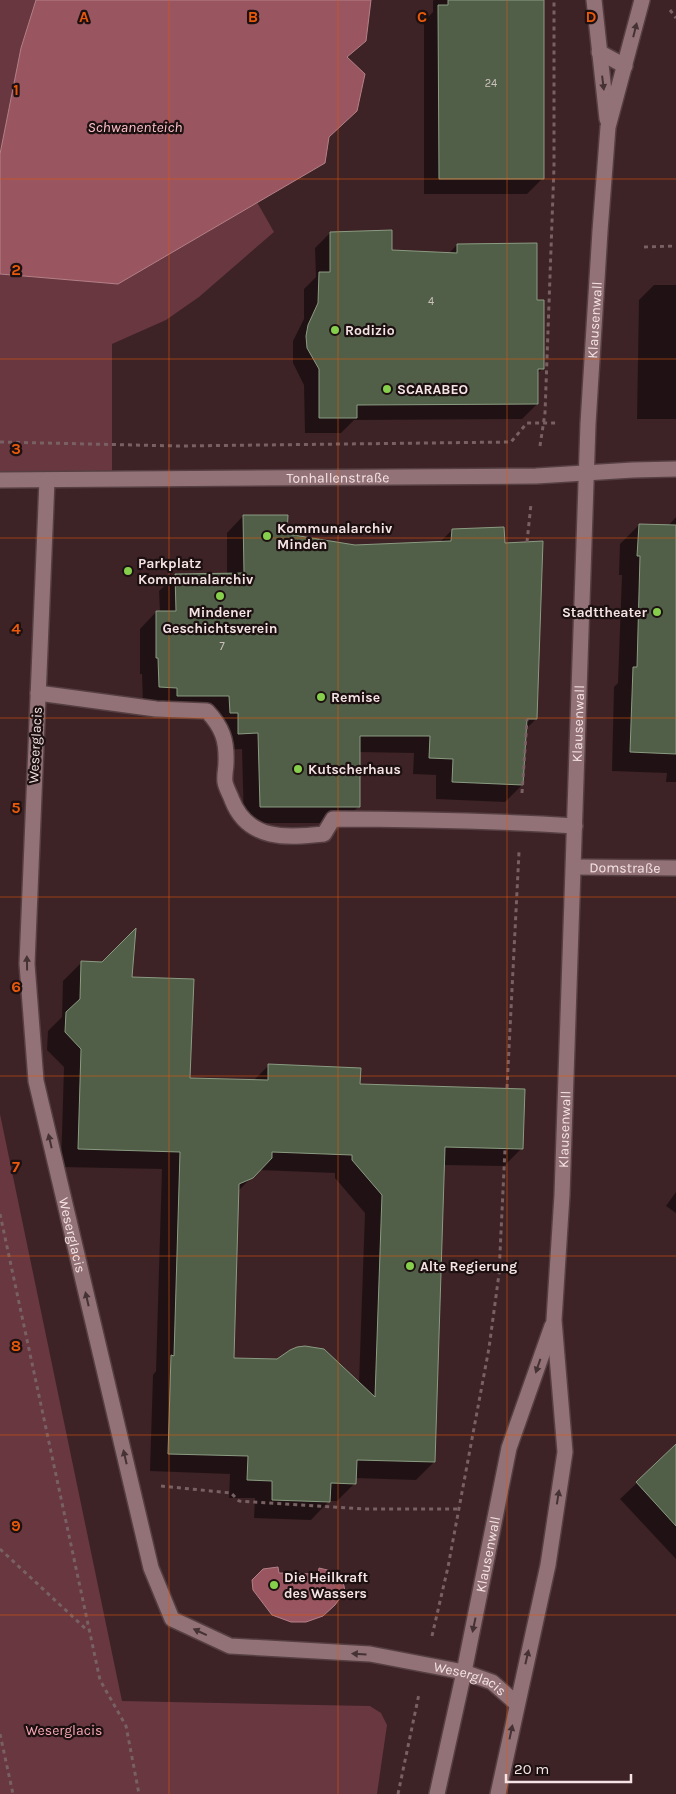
<svg xmlns="http://www.w3.org/2000/svg" width="676" height="1794" viewBox="0 0 676 1794" font-family="Karla,sans-serif">
  <rect width="100%" height="100%" fill="#3d2226"/>
  <!-- green -->
  <g fill="#683740">
    <path d="M 0,0 L 36,0 L 21,48 L 0,154 Z"/>
    <path d="M 257,202 L 274,232 L 199,297 L 166,320 L 112,344 L 112,479 L 0,478 L 0,274 L 118,284 Z"/>
    <path d="M 0,1114 L 122,1701 L 370,1706 L 381,1713 L 387,1725 L 377,1794 L 0,1794 Z"/>
  </g>
  <!-- water -->
  <g fill="#995560" stroke="#b58088">
    <path d="M 36,0 L 371,0 L 366,41 L 347,57 L 365,74 L 357,111 L 329,137 L 325,163 L 118,284 L 0,274 L 0,154 L 21,48 Z"/>
    <path d="M 278,1567 L 279,1573 L 318,1574 L 319,1568 C 336,1572 342,1573 345,1591 L 335,1605 L 323,1616 L 306,1622 L 291,1622 L 272,1615 L 253,1590 L 252,1580 L 263,1569 Z"/>
  </g>
  <!-- shadow -->
  <g fill="#0007" fill-rule="evenodd">
    <path d="M 434,0 L 542,0 L 543,178 L 527,194 L 424,194 L 424,21 L 433,12 L 433,1 Z"/>
    <path d="M 330,233 L 391,252 L 448,254 L 457,245 L 536,301 L 543,368 L 537,374 L 537,404 L 522,419 L 354,420 L 341,433 L 305,433 L 304,385 L 293,363 L 293,341 L 304,319 L 304,289 L 316,277 L 315,248 Z"/>
    <path d="M 654,285 L 676,285 L 676,419 L 637,419 L 639,300 Z"/>
    <path d="M 243,516 L 285,535 L 355,546 L 439,543 L 452,530 L 504,544 L 536,719 L 525,730 L 522,785 L 505,802 L 436,799 L 436,775 L 413,774 L 414,753 L 359,752 L 359,806 L 342,823 L 244,823 L 242,749 L 222,750 L 213,712 L 143,704 L 142,674 L 140,674 L 140,629 L 156,612 L 160,612 L 159,591 L 176,575 L 227,575 L 227,533 Z"/>
    <path d="M 676,517 L 676,782 L 666,782 L 667,773 L 612,771 L 614,687 L 618,683 L 622,575 L 619,575 L 620,544 L 639,525 L 668,526 Z"/>
    <path d="M 81,963 L 130,978 L 189,1079 L 253,1081 L 268,1066 L 359,1085 L 522,1148 L 504,1166 L 443,1165 L 434,1462 L 416,1480 L 355,1478 L 355,1483 L 337,1501 L 329,1501 L 311,1520 L 254,1518 L 255,1498 L 229,1498 L 230,1474 L 150,1471 L 153,1375 L 156,1371 L 162,1169 L 61,1167 L 64,1067 L 47,1050 L 48,1031 L 62,1017 L 63,981 ZM 259,1170 L 335,1173 L 335,1178 L 365,1213 L 359,1383 L 232,1359 L 237,1192 Z"/>
    <path d="M 676,1192 L 676,1213 L 666,1206 Z"/>
    <path d="M 676,1446 L 676,1559 L 620,1499 Z"/>
  </g>
  <!-- building -->
  <g fill="#515f48" stroke="#8b9b81" fill-rule="evenodd">
    <path d="M 448,0 L 544,0 L 544,179 L 439,179 L 438,5 L 448,5 Z"/>
    <path d="M 392,230 L 392,250 L 457,253 L 457,244 L 537,243 L 537,300 L 544,300 L 544,369 L 538,369 L 538,404 L 357,405 L 357,418 L 319,418 L 319,369 L 307,348 L 306,336 L 308,325 L 318,303 L 319,272 L 330,272 L 330,232 Z"/>
    <path d="M 243,515 L 288,515 L 287,534 L 355,545 L 451,541 L 452,529 L 504,527 L 505,543 L 543,541 L 537,719 L 527,719 L 523,785 L 452,782 L 453,759 L 429,758 L 430,736 L 360,736 L 360,807 L 260,807 L 258,733 L 238,734 L 238,713 L 230,713 L 229,696 L 177,696 L 177,688 L 159,687 L 158,658 L 156,658 L 156,611 L 176,611 L 175,574 L 244,573 Z"/>
    <path d="M 639,524 L 676,525 L 676,754 L 630,752 L 633,667 L 637,667 L 640,556 L 637,556 Z"/>
    <path d="M 136,928 L 132,977 L 194,979 L 190,1078 L 268,1080 L 268,1064 L 361,1068 L 360,1084 L 525,1089 L 523,1149 L 445,1147 L 435,1462 L 357,1460 L 356,1484 L 331,1483 L 330,1502 L 272,1500 L 272,1481 L 247,1480 L 248,1456 L 168,1454 L 171,1355 L 174,1356 L 180,1152 L 78,1149 L 81,1049 L 65,1032 L 66,1012 L 80,999 L 81,961 L 102,962 ZM 272,1152 L 352,1155 L 352,1160 L 382,1195 L 375,1397 L 324,1349 L 305,1346 L 297,1347 L 290,1350 L 277,1359 L 234,1358 L 239,1184 L 253,1178 L 272,1158 Z"/>
    <path d="M 676,1444 L 676,1526 L 636,1482 Z"/>
  </g>
  <g fill="none" stroke-linecap="round" stroke-linejoin="round">
    <!-- lane casing -->
    <g stroke="#553f42" stroke-width="18">
      <g id="lane">
        <path d="M 599,52 L 625,66"/>
        <path d="M 38,693 L 156,709 L 207,711 C 222,727 227,740 226,763 C 226,769 224,776 225,782 C 226,788 230,794 232,800 C 248,841 287,838 324,834 L 333,819 C 414,819 494,821 575,826"/>
      </g>
    </g>
    <!-- street casing -->
    <g stroke="#553f42" stroke-width="18">
      <g id="street">
        <path id="s1" d="M 0,480 L 536,476 L 633,470 L 676,469"/>
        <path id="s2" d="M 47,480 L 27,964 L 36,1081 L 151,1568 L 172,1619 L 230,1646 L 370,1654 L 464,1672 L 492,1682 L 517,1704"/>
        <path id="s3" d="M 574,867 L 676,868"/>
      </g>
    </g>
    <!-- secondary casing -->
    <g stroke="#553f42" stroke-width="18">
      <g id="secondary">
        <path d="M 594,0 L 607,119"/>
        <path id="s4" d="M 437,1794 L 464,1672 L 509,1448 L 552,1326"/>
        <path id="s5" d="M 498,1794 L 548,1565 L 565,1452 L 554,1320 L 562,1195 L 588,424 L 600,231 L 608,127 L 642,0"/>
      </g>
    </g>
    <!-- path -->
    <g stroke="#786063" stroke-width="3" stroke-dasharray="4 4" stroke-linecap="butt">
      <path d="M 670,10 L 676,18"/>
      <path d="M 644,247 L 676,246"/>
      <path d="M 0,442 L 179,446 L 511,442 L 527,423 L 558,423"/>
      <path d="M 540,446 L 545,413 L 554,167 L 554,0"/>
      <path d="M 527,542 L 531,504"/>
      <path d="M 522,793 L 527,719"/>
      <path d="M 507,1088 L 519,852"/>
      <path d="M 0,1214 L 100,1680 L 126,1726 L 139,1794"/>
      <path d="M 161,1486 L 231,1493 L 239,1501 L 365,1509 L 459,1509"/>
      <path d="M 0,1549 L 87,1630"/>
      <path d="M 432,1636 L 448,1567 L 489,1348 L 499,1274 L 505,1149"/>
      <path d="M 0,1734 L 13,1794"/>
      <path d="M 398,1794 L 419,1694"/>
    </g>
    <!-- lane -->
    <use href="#lane" stroke="#927276" stroke-width="15"/>
    <!-- street -->
    <use href="#street" stroke="#927276" stroke-width="15"/>
    <!-- secondary -->
    <use href="#secondary" stroke="#927276" stroke-width="15"/>
  </g>
  <!-- one-way arrows -->
  <defs><path id="oneway-solid" d="M-6-.8H1V-3.2L6.5 0L1 3.2V.8H-6Z" transform="scale(1.25)"/></defs>
  <g fill="#453234">
    <use href="#oneway-solid" transform="translate(635 30) rotate(-76)"/>
    <use href="#oneway-solid" transform="translate(603 83) rotate(83)"/>
    <use href="#oneway-solid" transform="translate(27 963) rotate(-91)"/>
    <use href="#oneway-solid" transform="translate(50 1141) rotate(-103)"/>
    <use href="#oneway-solid" transform="translate(87 1299) rotate(-103)"/>
    <use href="#oneway-solid" transform="translate(538 1366) rotate(109)"/>
    <use href="#oneway-solid" transform="translate(125 1457) rotate(-103)"/>
    <use href="#oneway-solid" transform="translate(558 1497) rotate(-81)"/>
    <use href="#oneway-solid" transform="translate(474 1625) rotate(102)"/>
    <use href="#oneway-solid" transform="translate(200 1632) rotate(-155)"/>
    <use href="#oneway-solid" transform="translate(359 1654) rotate(-177)"/>
    <use href="#oneway-solid" transform="translate(527 1657) rotate(-77)"/>
    <use href="#oneway-solid" transform="translate(511 1732) rotate(-78)"/>
  </g>
  <!-- grid -->
  <path fill="none" stroke="#e8590c" stroke-width="1" stroke-opacity="0.55" d="M 169,0 L 169,1794M 338,0 L 338,1794M 507,0 L 507,1794M 0,179 L 676,179M 0,359 L 676,359M 0,538 L 676,538M 0,718 L 676,718M 0,897 L 676,897M 0,1076 L 676,1076M 0,1256 L 676,1256M 0,1435 L 676,1435M 0,1615 L 676,1615"/>
  <!-- markers -->
  <g fill="#86cf4c" stroke="#1c1011" stroke-width="2">
    <circle cx="335" cy="330" r="5"/>
    <circle cx="387" cy="389" r="5"/>
    <circle cx="267" cy="536" r="5"/>
    <circle cx="128" cy="571" r="5"/>
    <circle cx="220" cy="596" r="5"/>
    <circle cx="657" cy="612" r="5"/>
    <circle cx="321" cy="697" r="5"/>
    <circle cx="298" cy="769" r="5"/>
    <circle cx="410" cy="1266" r="5"/>
    <circle cx="274" cy="1585" r="5"/>
  </g>
  <g text-anchor="middle" stroke-width="4.5" stroke-linejoin="round" paint-order="stroke">
    <!-- number labels -->
    <g font-size="11" fill="#ccc2be">
      <text x="491" y="87">24</text>
      <text x="431" y="305">4</text>
      <text x="222" y="650">7</text>
    </g>
    <!-- street labels -->
    <g font-size="14" fill="#f5e3e5" stroke="#1c1011">
      <text dy="5" stroke="none"><textPath href="#s5" startOffset="1482">Klausenwall</textPath></text>
      <text dy="5" stroke="none"><textPath href="#s1" startOffset="338">Tonhallenstraße</textPath></text>
      <text dy="5" stroke="none"><textPath href="#s5" startOffset="1078">Klausenwall</textPath></text>
      <text transform="translate(35 745) rotate(-87)" y="5">Weserglacis</text>
      <text dy="5" stroke="none"><textPath href="#s3" startOffset="51">Domstraße</textPath></text>
      <text dy="5" stroke="none"><textPath href="#s5" startOffset="672">Klausenwall</textPath></text>
      <text dy="5" stroke="none"><textPath href="#s2" startOffset="760">Weserglacis</textPath></text>
      <text dy="5" stroke="none"><textPath href="#s4" startOffset="245">Klausenwall</textPath></text>
      <text dy="5" stroke="none"><textPath href="#s2" startOffset="1465">Weserglacis</textPath></text>
    </g>
    <!-- poi labels -->
    <g font-size="14" font-weight="bold" fill="#f5e3e5" stroke="#1c1011" text-anchor="start">
      <text x="345" y="335">Rodizio</text>
      <text x="397" y="394">SCARABEO</text>
      <text x="277" y="533">Kommunalarchiv<tspan x="277" dy="16">Minden</tspan></text>
      <text x="138" y="568">Parkplatz<tspan x="138" dy="16">Kommunalarchiv</tspan></text>
      <text x="220" y="617" text-anchor="middle">Mindener<tspan x="220" dy="16">Geschichtsverein</tspan></text>
      <text x="647" y="617" text-anchor="end">Stadttheater</text>
      <text x="331" y="702">Remise</text>
      <text x="308" y="774">Kutscherhaus</text>
      <text x="420" y="1271">Alte Regierung</text>
      <text x="284" y="1582">Die Heilkraft<tspan x="284" dy="16">des Wassers</tspan></text>
    </g>
    <!-- park labels -->
    <g font-size="14" fill="#f9a8b5" stroke="#1c1011">
      <text x="64" y="1735">Weserglacis</text>
    </g>
    <!-- water labels -->
    <g font-size="15" font-style="italic" fill="#ffc0c9" stroke="#1c1011">
      <text x="135" y="132">Schwanenteich</text>
    </g>
  </g>
  <g font-size="16" text-anchor="middle" font-weight="bold" fill="#e8590c" stroke="#1c1011" stroke-width="4.5" stroke-linejoin="round" paint-order="stroke">
    <text x="84" y="22">A</text>
    <text x="253" y="22">B</text>
    <text x="422" y="22">C</text>
    <text x="591" y="22">D</text>
    <text x="16" y="95">1</text>
    <text x="16" y="275">2</text>
    <text x="16" y="454">3</text>
    <text x="16" y="634">4</text>
    <text x="16" y="813">5</text>
    <text x="16" y="992">6</text>
    <text x="16" y="1172">7</text>
    <text x="16" y="1351">8</text>
    <text x="16" y="1531">9</text>
  </g>
  <!-- scale -->
  <path d="M506 1774v8h125v-8" fill="none" stroke="#f5e3e5" stroke-width="2.5"/>
  <text x="514" y="1774" font-size="15" fill="#f5e3e5" stroke="#1c1011" stroke-width="4" paint-order="stroke">20 m</text>
</svg>
